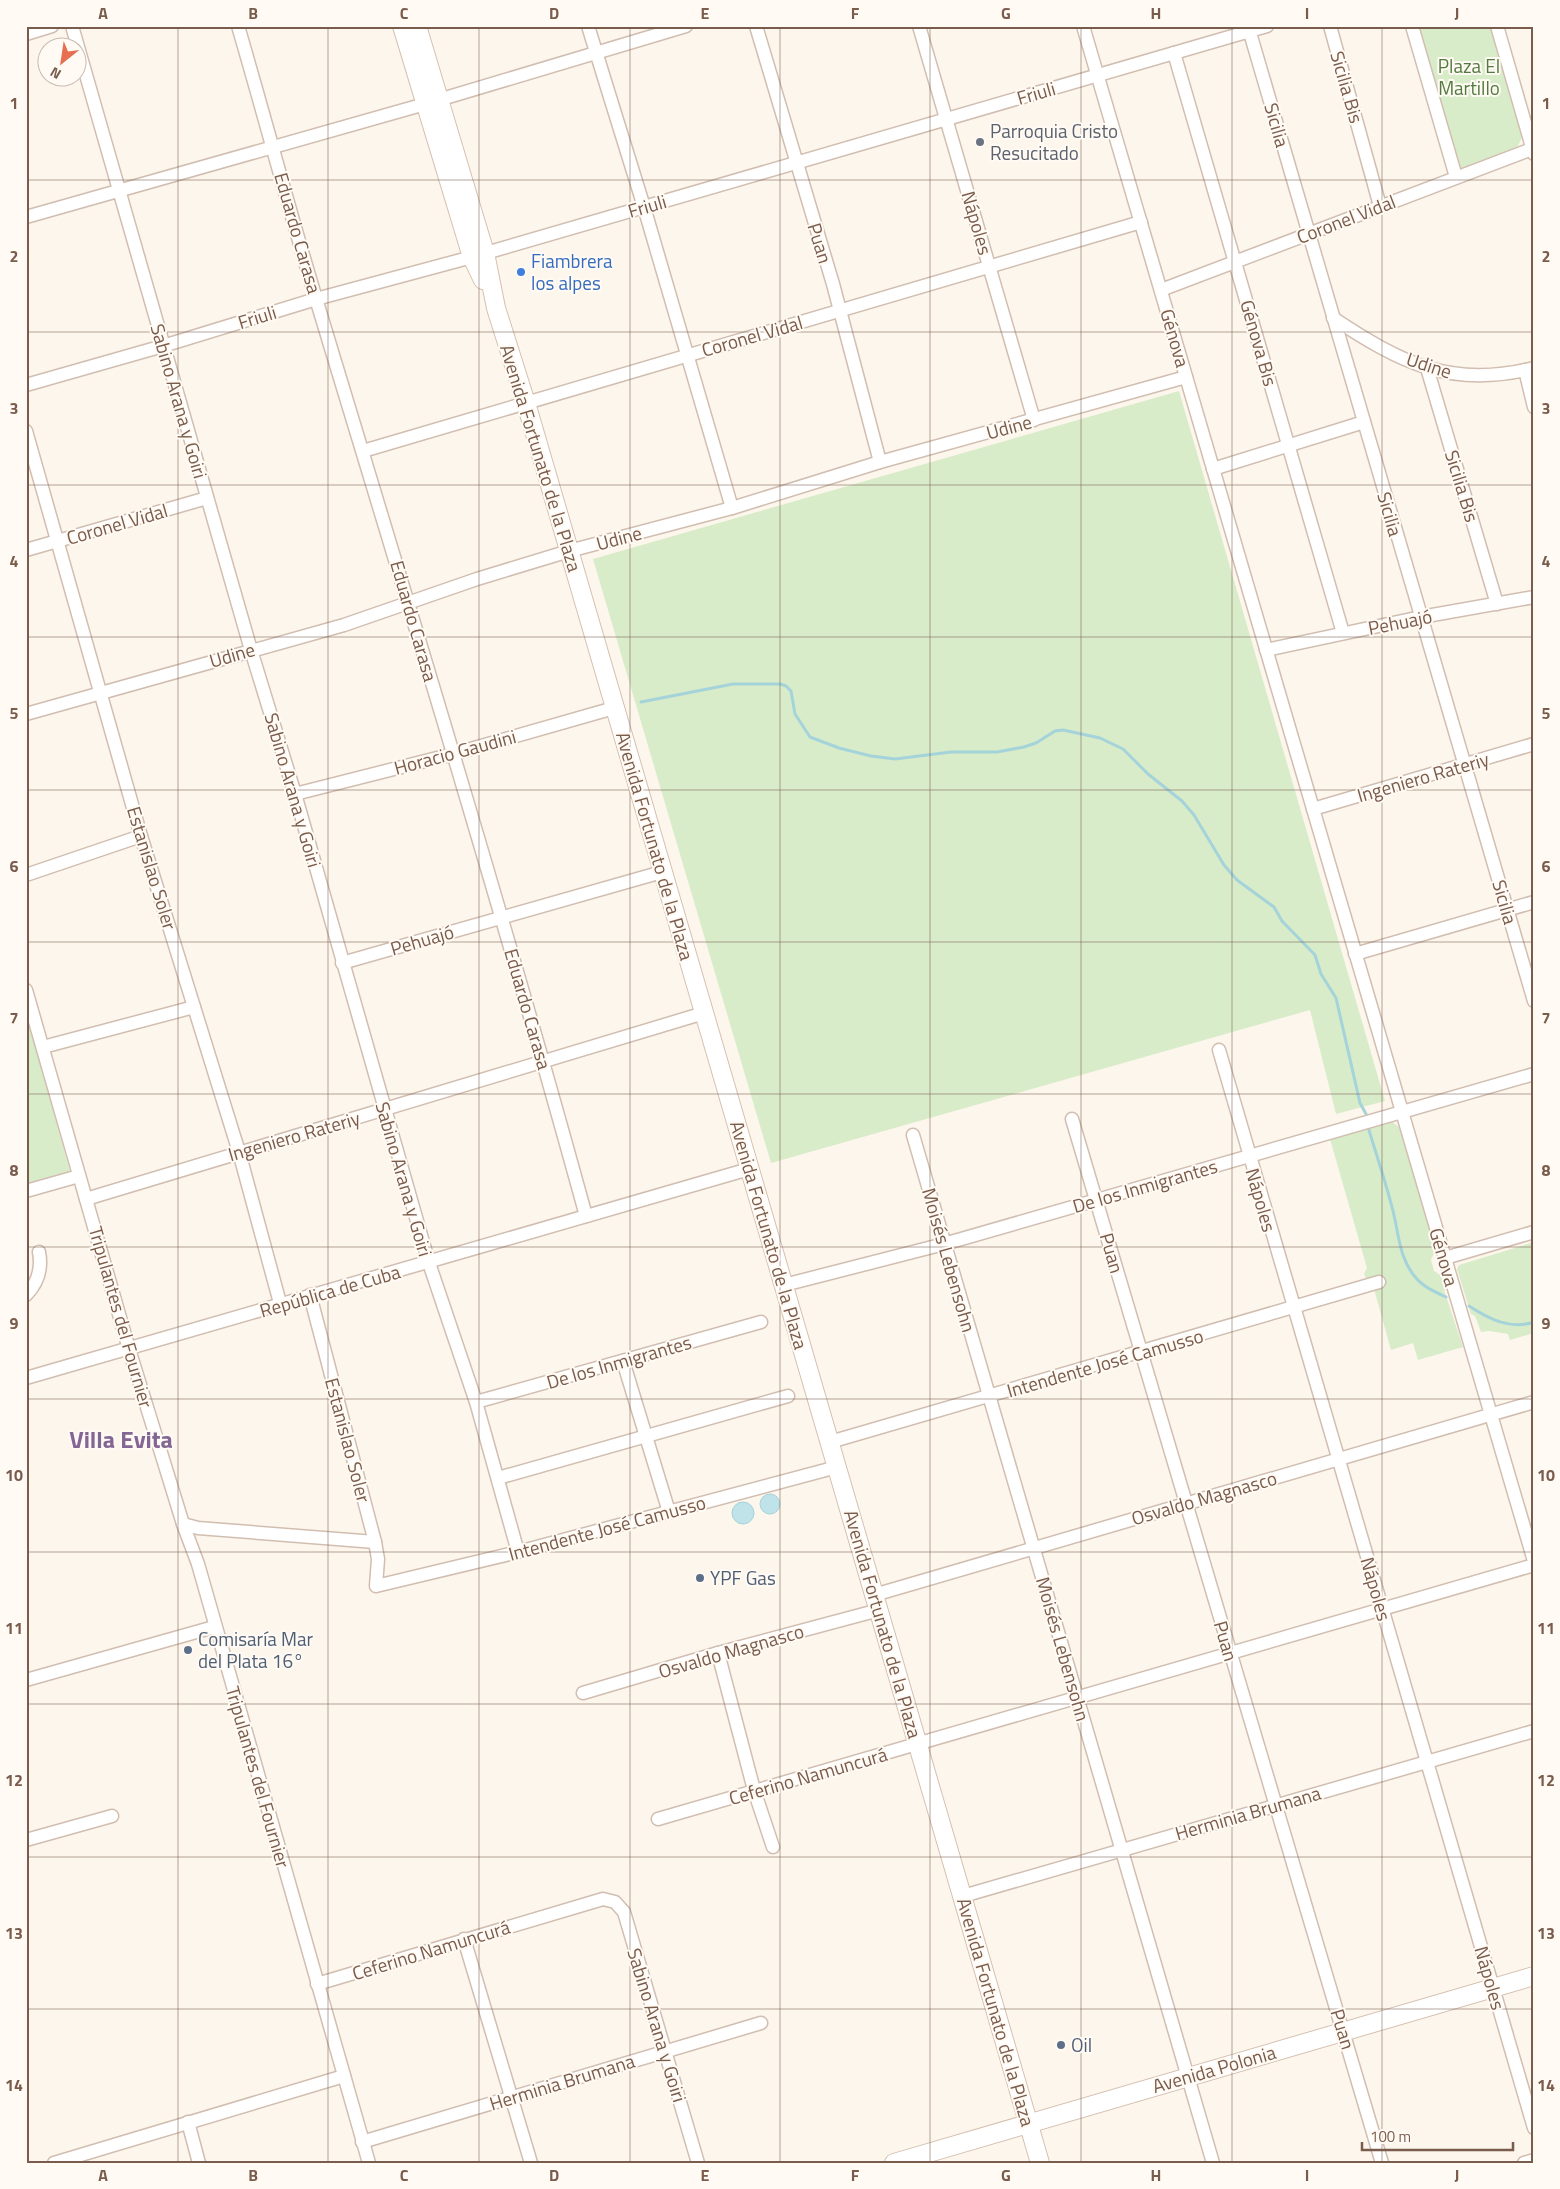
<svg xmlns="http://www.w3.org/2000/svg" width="1560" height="2189" viewBox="0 0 1560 2189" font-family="'Titillium Web',sans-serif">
  <rect width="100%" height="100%" fill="#fdf6ec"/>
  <!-- green -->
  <g fill="#d8ecc9">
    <path d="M 1417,26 L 1492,26 L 1523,135 L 1517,148 L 1463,169 L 1459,167 Z"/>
    <path d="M 1179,391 L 1385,1101 L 1336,1114 L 1310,1010 L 771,1163 L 593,559 Z"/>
    <path d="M 26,1013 L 70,1172 L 26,1185 Z"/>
    <path d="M 1391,1121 L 1399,1127 L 1436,1249 L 1431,1260 L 1434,1271 L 1442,1276 L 1447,1289 L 1444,1290 L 1463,1347 L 1418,1360 L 1413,1343 L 1391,1350 L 1374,1289 L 1385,1285 L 1382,1276 L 1367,1280 L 1364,1274 L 1367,1268 L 1330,1139 Z"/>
    <path d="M 1534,1242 L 1534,1333 L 1510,1340 L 1508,1334 L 1489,1331 L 1481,1332 L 1475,1316 L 1471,1314 L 1457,1269 L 1459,1265 Z"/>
  </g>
  <!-- water -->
  <g fill="#bfe3e8" stroke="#a5d3da">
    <circle cx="770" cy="1504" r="10"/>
    <circle cx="743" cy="1513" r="11"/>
  </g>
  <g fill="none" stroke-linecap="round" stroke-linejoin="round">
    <!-- stream -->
    <g stroke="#a5d3da" stroke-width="3">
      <path d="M 641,702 L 733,684 L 780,684 L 786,686 L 791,691 L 795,714 L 810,737 L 839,748 L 871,756 L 895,759 L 951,752 L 997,752 L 1024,747 L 1036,743 L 1055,731 L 1063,730 L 1100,738 L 1123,749 L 1148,774 L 1182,801 L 1194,815 L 1224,865 L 1237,880 L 1274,907 L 1282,921 L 1315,955 L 1321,974 L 1336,998 L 1360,1103 L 1366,1114"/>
      <path d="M 1369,1130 C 1377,1157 1386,1183 1393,1211 C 1399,1234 1399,1260 1417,1279 C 1424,1287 1435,1292 1446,1297"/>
      <path d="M 1469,1306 C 1489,1319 1510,1330 1534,1322"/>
    </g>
    <!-- street casing -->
    <g stroke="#d1beb0" stroke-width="15">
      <g id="street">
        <path d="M 72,26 L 251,650 L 295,794 L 429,1263 L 476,1402 L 518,1552"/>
        <path d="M 238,26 C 265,118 289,210 317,302 C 409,606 502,910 586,1216"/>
        <path d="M 588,26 L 644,207 L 732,508"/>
        <path d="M 756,26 L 833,284 L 880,462"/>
        <path d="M 919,26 L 1034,420"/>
        <path d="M 1083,26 L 1534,1561"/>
        <path d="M 1248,26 L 1534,1001"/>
        <path d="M 1330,26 L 1380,206"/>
        <path d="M 1412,26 L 1456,177"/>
        <path d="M 1497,26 L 1534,154"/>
        <path d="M 26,34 L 52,26"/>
        <path d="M 1174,53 L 1343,633"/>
        <path d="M 26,217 L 425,104 L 686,26"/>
        <path d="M 1161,290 L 1532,149"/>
        <path d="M 1333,318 C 1401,363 1451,389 1534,368"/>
        <path d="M 1427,368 L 1497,604"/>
        <path d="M 1525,370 L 1534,407"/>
        <path d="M 26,385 L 163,346 L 316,299 L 472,257 L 1267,26"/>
        <path d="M 26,431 L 141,836 L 239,1152 L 280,1303"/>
        <path d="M 363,451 L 1141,222"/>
        <path d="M 1213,469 L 1364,422"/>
        <path d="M 26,550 L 207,498"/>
        <path d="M 1266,650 L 1421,617 L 1534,597"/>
        <path d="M 26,714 L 344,625 L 477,579 L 569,551 L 732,508 L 880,462 L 1186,377"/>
        <path d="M 295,794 L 453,754 L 614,708"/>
        <path d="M 1313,809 L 1534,744"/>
        <path d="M 26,875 L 141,836"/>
        <path d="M 1355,954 L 1534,902"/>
        <path d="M 342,963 L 662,872"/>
        <path d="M 26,990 L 129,1349 L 183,1524 L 198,1564 L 369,2163"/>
        <path d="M 43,1047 L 194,1007"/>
        <path d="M 1219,1050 L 1534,2128"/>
        <path d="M 1072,1119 L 1382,2163"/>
        <path d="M 913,1135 L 1213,2163"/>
        <path d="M 26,1191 L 79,1176"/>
        <path d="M 86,1199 L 704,1013"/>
        <path d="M 1445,1258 L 1534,1232"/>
        <path d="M 784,1285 L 944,1244 L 1534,1074"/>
        <path d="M 26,1295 C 38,1283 42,1268 39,1252"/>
        <path d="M 310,1295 L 375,1542 L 378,1559 L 376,1586 L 518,1552 L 837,1467"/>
        <path d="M 623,1361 L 669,1512"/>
        <path d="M 26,1378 L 749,1169"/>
        <path d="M 476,1402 L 761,1322"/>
        <path d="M 830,1442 L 1379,1282"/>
        <path d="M 498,1478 L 788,1396"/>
        <path d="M 183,1524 L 198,1528 L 375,1542"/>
        <path d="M 874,1595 L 1534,1402"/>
        <path d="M 718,1653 L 754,1790 L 773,1847"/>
        <path d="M 26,1680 L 214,1627"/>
        <path d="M 583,1693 L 718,1653 L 879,1610"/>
        <path d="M 658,1819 L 1534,1565"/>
        <path d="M 26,1840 L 112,1816"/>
        <path d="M 963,1896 L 1534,1731"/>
        <path d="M 464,1939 L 531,2163"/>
        <path d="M 317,1984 L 603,1899 L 615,1902 L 624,1912 L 698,2163"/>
        <path d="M 188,2122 L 199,2163"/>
        <path d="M 362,2142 L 761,2023"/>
        <path d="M 54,2163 L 344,2076"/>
        <path d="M 1524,2163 L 1534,2160"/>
      </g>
    </g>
    <!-- secondary casing -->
    <g stroke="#d6c0b0" stroke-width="20">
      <g id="secondary">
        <path d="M 402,26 L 472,257 L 483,280"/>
        <path d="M 417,26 L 485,253 L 496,308 L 526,403 L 1040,2163"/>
        <path d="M 894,2163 L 1534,1976"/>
      </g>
    </g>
    <!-- street -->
    <use href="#street" stroke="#fff" stroke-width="12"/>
    <!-- secondary -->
    <use href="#secondary" stroke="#fff" stroke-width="18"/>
  </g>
  <!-- grid -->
  <path fill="none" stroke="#7a5c4d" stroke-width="1" stroke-opacity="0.55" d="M 178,26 L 178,2163M 328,26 L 328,2163M 479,26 L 479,2163M 630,26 L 630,2163M 780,26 L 780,2163M 930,26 L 930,2163M 1081,26 L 1081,2163M 1232,26 L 1232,2163M 1382,26 L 1382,2163M 26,180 L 1534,180M 26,332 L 1534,332M 26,485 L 1534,485M 26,637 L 1534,637M 26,790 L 1534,790M 26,942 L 1534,942M 26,1094 L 1534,1094M 26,1247 L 1534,1247M 26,1399 L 1534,1399M 26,1552 L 1534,1552M 26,1704 L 1534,1704M 26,1857 L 1534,1857M 26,2009 L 1534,2009"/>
  <!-- markers -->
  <circle fill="#6b7280" stroke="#fffaf3" stroke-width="2" cx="980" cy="142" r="5"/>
  <circle fill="#3f7fe0" stroke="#fffaf3" stroke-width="2" cx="521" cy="272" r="5"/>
  <g fill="#5c6f8a" stroke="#fffaf3" stroke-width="2">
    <circle cx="700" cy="1578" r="5"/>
    <circle cx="188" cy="1650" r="5"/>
    <circle cx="1061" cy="2045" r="5"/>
  </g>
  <g text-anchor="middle" stroke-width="4" stroke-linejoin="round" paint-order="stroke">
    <!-- park labels -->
    <g font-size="19" fill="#537a41" stroke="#fffaf3">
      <text x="1469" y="73">Plaza El<tspan x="1469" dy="22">Martillo</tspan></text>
    </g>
    <!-- street labels -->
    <g font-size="19" fill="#7a5c4d" stroke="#fffaf3">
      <text transform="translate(1347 87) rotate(74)" y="7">Sicilia Bis</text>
      <text transform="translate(1036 93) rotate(-16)" y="7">Friuli</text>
      <text transform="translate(1277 125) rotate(74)" y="7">Sicilia</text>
      <text transform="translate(647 206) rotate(-16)" y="7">Friuli</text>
      <text transform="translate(1346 219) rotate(-21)" y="7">Coronel Vidal</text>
      <text transform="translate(977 223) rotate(74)" y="7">Nápoles</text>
      <text transform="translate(298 233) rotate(74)" y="7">Eduardo Carasa</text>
      <text transform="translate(820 243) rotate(73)" y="7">Puan</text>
      <text transform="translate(257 317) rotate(-17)" y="7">Friuli</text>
      <text transform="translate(752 336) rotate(-16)" y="7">Coronel Vidal</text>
      <text transform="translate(1175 338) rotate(74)" y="7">Génova</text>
      <text transform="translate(1259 343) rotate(74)" y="7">Génova Bis</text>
      <text transform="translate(1429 365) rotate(18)" y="7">Udine</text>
      <text transform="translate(179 401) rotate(74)" y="7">Sabino Arana y Goiri</text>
      <text transform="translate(1009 427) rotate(-15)" y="7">Udine</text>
      <text transform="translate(541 458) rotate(73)" y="7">Avenida Fortunato de la Plaza</text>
      <text transform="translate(1462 486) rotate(73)" y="7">Sicilia Bis</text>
      <text transform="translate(1390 514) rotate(74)" y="7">Sicilia</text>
      <text transform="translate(117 524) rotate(-16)" y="7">Coronel Vidal</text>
      <text transform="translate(619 538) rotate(-15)" y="7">Udine</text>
      <text transform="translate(414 621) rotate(74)" y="7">Eduardo Carasa</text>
      <text transform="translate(1400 622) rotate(-11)" y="7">Pehuajó</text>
      <text transform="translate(232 655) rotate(-16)" y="7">Udine</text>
      <text transform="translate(455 752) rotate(-15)" y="7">Horacio Gaudini</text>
      <text transform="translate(1423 777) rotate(-16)" y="7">Ingeniero Rateriy</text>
      <text transform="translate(293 790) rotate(74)" y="7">Sabino Arana y Goiri</text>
      <text transform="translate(655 846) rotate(74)" y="7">Avenida Fortunato de la Plaza</text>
      <text transform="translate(152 868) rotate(73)" y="7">Estanislao Soler</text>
      <text transform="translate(1505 902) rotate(74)" y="7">Sicilia</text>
      <text transform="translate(422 940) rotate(-16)" y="7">Pehuajó</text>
      <text transform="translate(528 1009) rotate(74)" y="7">Eduardo Carasa</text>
      <text transform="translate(294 1136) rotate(-16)" y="7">Ingeniero Rateriy</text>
      <text transform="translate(404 1179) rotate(74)" y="7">Sabino Arana y Goiri</text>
      <text transform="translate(1145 1186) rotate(-16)" y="7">De los Inmigrantes</text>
      <text transform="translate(1261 1200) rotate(74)" y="7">Nápoles</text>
      <text transform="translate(769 1235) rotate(74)" y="7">Avenida Fortunato de la Plaza</text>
      <text transform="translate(1112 1253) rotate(74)" y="7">Puan</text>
      <text transform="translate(1444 1257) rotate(74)" y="7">Génova</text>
      <text transform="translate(949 1260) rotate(74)" y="7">Moisés Lebensohn</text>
      <text transform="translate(330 1291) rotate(-16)" y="7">República de Cuba</text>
      <text transform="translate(121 1317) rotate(74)" y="7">Tripulantes del Fournier</text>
      <text transform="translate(619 1362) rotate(-16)" y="7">De los Inmigrantes</text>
      <text transform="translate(1105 1363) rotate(-16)" y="7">Intendente José Camusso</text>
      <text transform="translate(348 1440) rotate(75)" y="7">Estanislao Soler</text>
      <text transform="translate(1204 1498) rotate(-16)" y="7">Osvaldo Magnasco</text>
      <text transform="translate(607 1528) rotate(-15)" y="7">Intendente José Camusso</text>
      <text transform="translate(1376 1589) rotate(74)" y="7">Nápoles</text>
      <text transform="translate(883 1624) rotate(74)" y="7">Avenida Fortunato de la Plaza</text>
      <text transform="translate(1226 1641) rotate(74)" y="7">Puan</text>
      <text transform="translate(1063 1649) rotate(74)" y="7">Moisés Lebensohn</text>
      <text transform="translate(731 1651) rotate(-16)" y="7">Osvaldo Magnasco</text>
      <text transform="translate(808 1776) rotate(-16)" y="7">Ceferino Namuncurá</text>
      <text transform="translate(258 1777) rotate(74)" y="7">Tripulantes del Fournier</text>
      <text transform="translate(1248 1813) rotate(-16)" y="7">Herminia Brumana</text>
      <text transform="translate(431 1950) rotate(-17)" y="7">Ceferino Namuncurá</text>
      <text transform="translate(1490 1978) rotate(74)" y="7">Nápoles</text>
      <text transform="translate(996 2012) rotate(74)" y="7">Avenida Fortunato de la Plaza</text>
      <text transform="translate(657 2025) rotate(73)" y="7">Sabino Arana y Goiri</text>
      <text transform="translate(1343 2029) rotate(73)" y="7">Puan</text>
      <text transform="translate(1214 2069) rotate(-16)" y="7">Avenida Polonia</text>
      <text transform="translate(562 2082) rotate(-17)" y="7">Herminia Brumana</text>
    </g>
    <!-- worship labels -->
    <g font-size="19" fill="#5b616d" stroke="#fffaf3" text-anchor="start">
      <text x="990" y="138">Parroquia Cristo<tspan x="990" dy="22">Resucitado</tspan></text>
    </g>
    <!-- shop labels -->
    <g font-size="19" fill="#366cbe" stroke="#fffaf3" text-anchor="start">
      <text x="531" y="268">Fiambrera<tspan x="531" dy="22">los alpes</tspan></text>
    </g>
    <!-- service labels -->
    <g font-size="19" fill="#4e5e75" stroke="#fffaf3" text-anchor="start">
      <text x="710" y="1585">YPF Gas</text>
      <text x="198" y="1646">Comisaría Mar<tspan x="198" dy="22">del Plata 16°</tspan></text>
      <text x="1071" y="2052">Oil</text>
    </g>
    <!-- district labels -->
    <g font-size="24" font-weight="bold" fill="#846695" stroke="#fffaf3">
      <text x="121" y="1448">Villa Evita</text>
    </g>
  </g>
  <!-- border -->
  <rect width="1560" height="2189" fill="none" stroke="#fffaf3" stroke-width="55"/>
  <!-- north arrow -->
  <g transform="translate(62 62) rotate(210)"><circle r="24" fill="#fffaf3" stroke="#cabbb1"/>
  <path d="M0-4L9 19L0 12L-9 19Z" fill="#e76f51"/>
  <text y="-8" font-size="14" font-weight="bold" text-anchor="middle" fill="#7a5c4d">N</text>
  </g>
  <!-- scale -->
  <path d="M1362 2142v8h151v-8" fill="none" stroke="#7a5c4d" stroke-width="2.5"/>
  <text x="1370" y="2142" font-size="15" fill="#7a5c4d" stroke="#fffaf3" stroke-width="4" paint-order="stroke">100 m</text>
  <rect x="28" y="28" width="1504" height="2134" fill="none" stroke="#7a5c4d" stroke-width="2"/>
  <g font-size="16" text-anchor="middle" font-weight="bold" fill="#7a5c4d">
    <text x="103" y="19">A</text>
    <text x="253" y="19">B</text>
    <text x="404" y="19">C</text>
    <text x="554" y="19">D</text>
    <text x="705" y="19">E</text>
    <text x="855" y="19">F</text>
    <text x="1006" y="19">G</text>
    <text x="1156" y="19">H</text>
    <text x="1307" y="19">I</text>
    <text x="1457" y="19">J</text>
    <text x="14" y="109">1</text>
    <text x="1546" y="109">1</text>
    <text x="14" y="262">2</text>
    <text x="1546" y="262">2</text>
    <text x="14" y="414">3</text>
    <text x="1546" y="414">3</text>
    <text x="14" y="567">4</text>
    <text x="1546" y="567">4</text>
    <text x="14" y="719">5</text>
    <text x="1546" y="719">5</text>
    <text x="14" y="872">6</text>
    <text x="1546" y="872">6</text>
    <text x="14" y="1024">7</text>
    <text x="1546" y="1024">7</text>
    <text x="14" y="1176">8</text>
    <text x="1546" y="1176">8</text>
    <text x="14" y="1329">9</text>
    <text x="1546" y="1329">9</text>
    <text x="14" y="1481">10</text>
    <text x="1546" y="1481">10</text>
    <text x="14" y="1634">11</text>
    <text x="1546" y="1634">11</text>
    <text x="14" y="1786">12</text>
    <text x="1546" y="1786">12</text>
    <text x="14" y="1939">13</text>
    <text x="1546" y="1939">13</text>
    <text x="14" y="2091">14</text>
    <text x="1546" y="2091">14</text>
    <text x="103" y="2181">A</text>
    <text x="253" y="2181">B</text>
    <text x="404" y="2181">C</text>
    <text x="554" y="2181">D</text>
    <text x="705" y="2181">E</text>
    <text x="855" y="2181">F</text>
    <text x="1006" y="2181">G</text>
    <text x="1156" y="2181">H</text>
    <text x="1307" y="2181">I</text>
    <text x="1457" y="2181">J</text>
  </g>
</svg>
